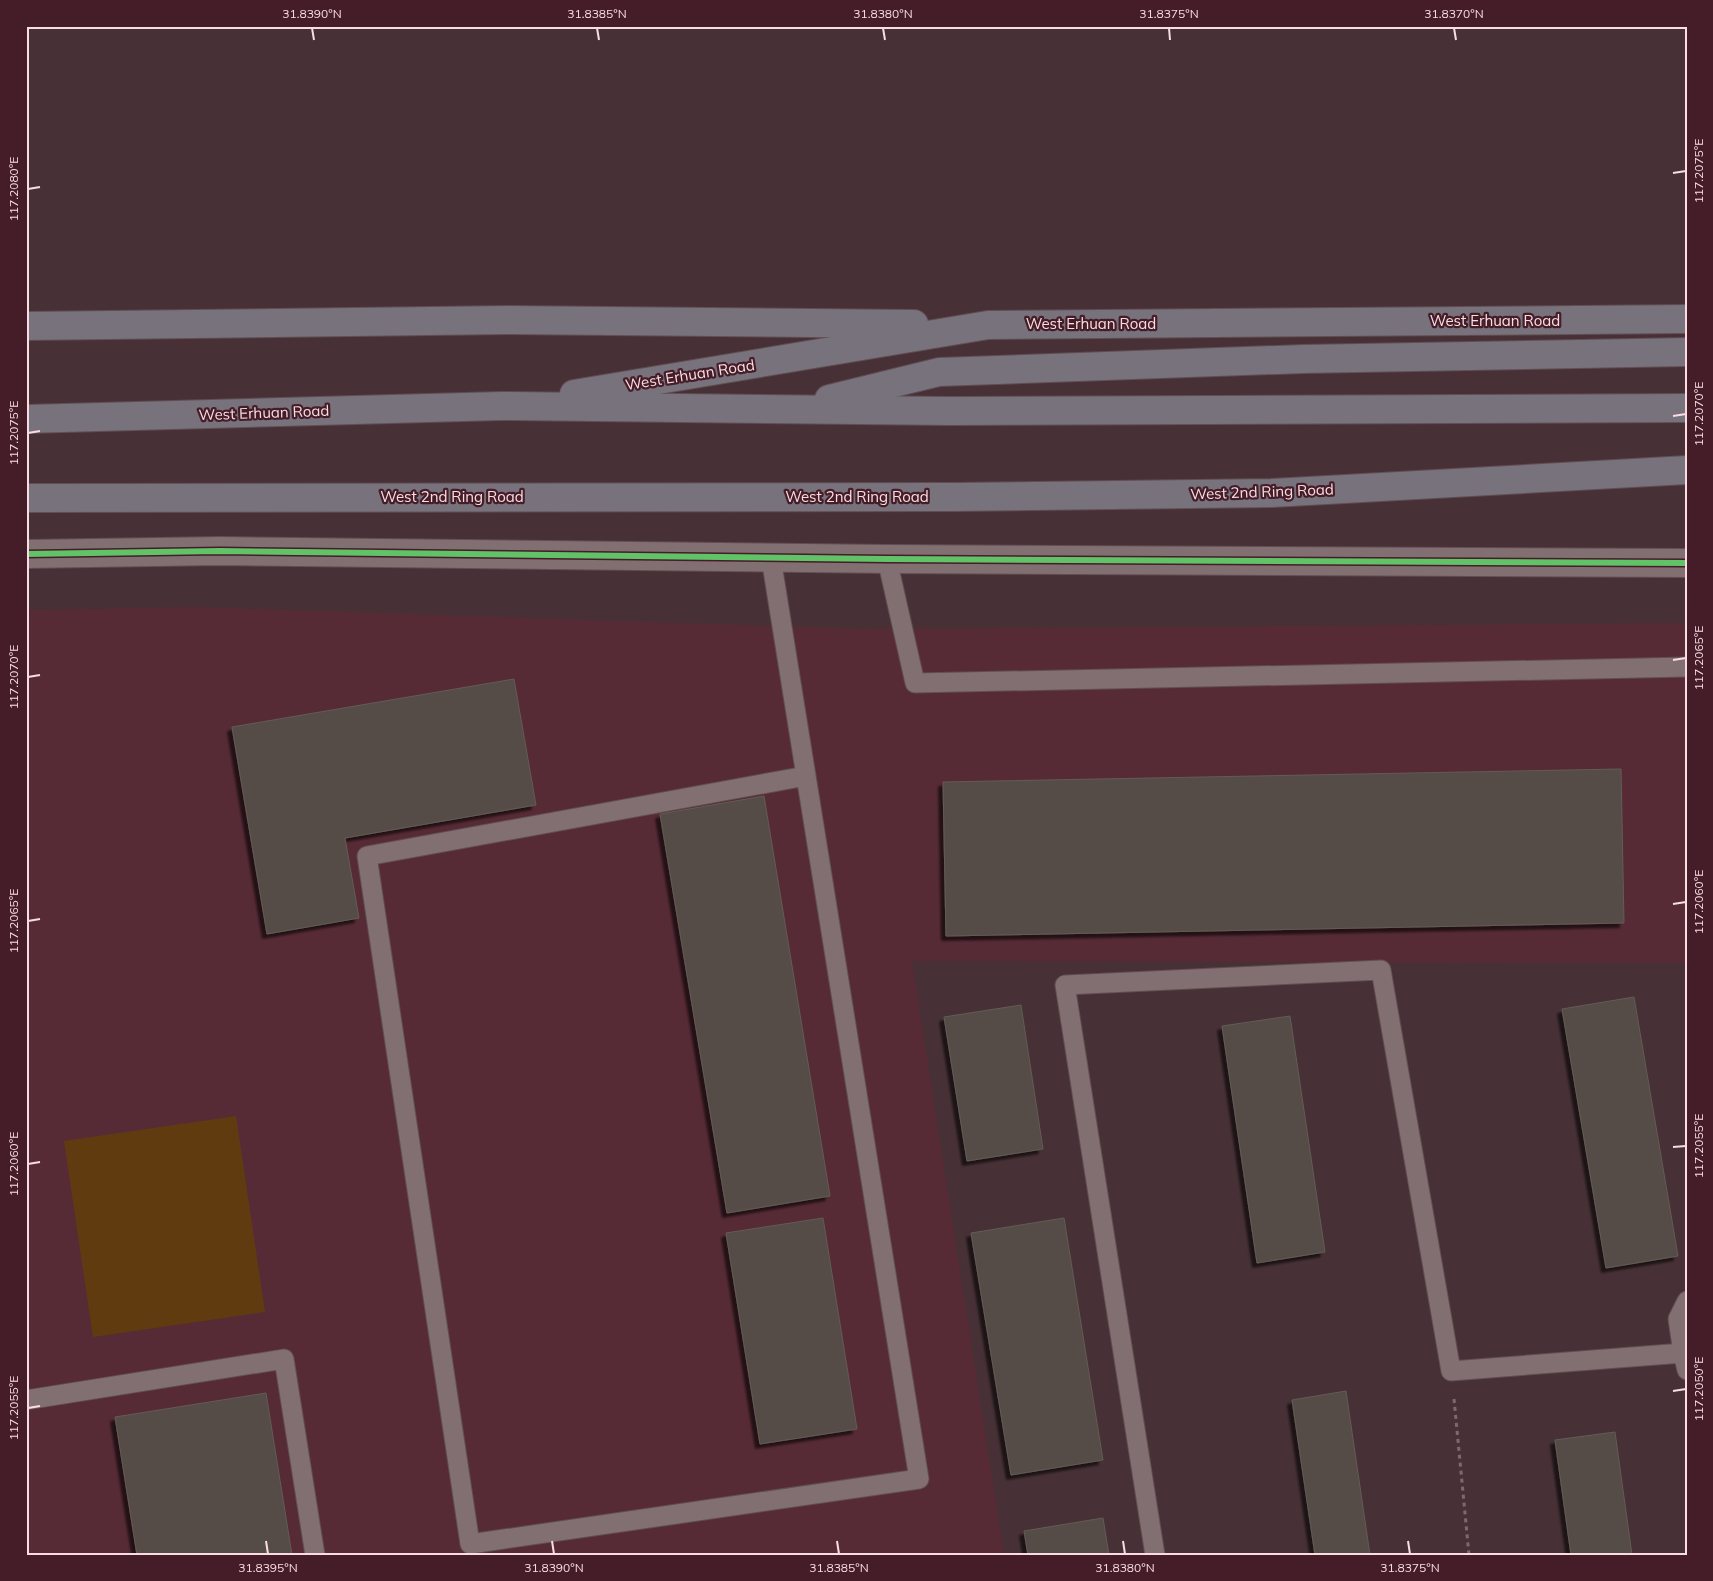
<svg xmlns="http://www.w3.org/2000/svg" width="1713" height="1581" viewBox="0 0 1713 1581" font-family="Mulish,sans-serif">
  <defs>
    <filter id="shadow"><feDropShadow dx="-4.5" dy="4.5" stdDeviation="1" flood-color="#0009"/></filter>
  </defs>
  <rect width="100%" height="100%" fill="#473136"/>
  <!-- built -->
  <path fill="#572b36" d="M 198,607 L 865,629 L 1687,623 L 1687,963 L 912,961 L 1004,1555 L 26,1555 L 26,610 Z"/>
  <!-- green -->
  <path fill="#613b10" d="M 236,1116 L 265,1312 L 93,1337 L 64,1141 Z"/>
  <!-- building -->
  <g fill="#544c47" stroke="#635c56" filter="url(#shadow)">
    <path d="M 514,679 L 536,805 L 345,838 L 359,918 L 267,934 L 232,727 Z"/>
    <path d="M 1621,769 L 1624,923 L 946,936 L 943,782 Z"/>
    <path d="M 764,796 L 830,1196 L 727,1213 L 660,814 Z"/>
    <path d="M 1634,997 L 1678,1256 L 1606,1268 L 1562,1009 Z"/>
    <path d="M 1021,1005 L 1043,1149 L 967,1161 L 944,1017 Z"/>
    <path d="M 1290,1016 L 1325,1252 L 1257,1263 L 1222,1026 Z"/>
    <path d="M 823,1218 L 857,1429 L 760,1444 L 726,1233 Z"/>
    <path d="M 1064,1218 L 1103,1460 L 1011,1475 L 971,1233 Z"/>
    <path d="M 1346,1391 L 1370,1555 L 1315,1555 L 1292,1400 Z"/>
    <path d="M 266,1393 L 292,1555 L 137,1555 L 115,1417 Z"/>
    <path d="M 1615,1432 L 1632,1555 L 1571,1555 L 1555,1440 Z"/>
    <path d="M 1103,1518 L 1109,1555 L 1028,1555 L 1024,1531 Z"/>
  </g>
  <g fill="none" stroke-linecap="round" stroke-linejoin="round">
    <!-- lane casing -->
    <g stroke="#614d52" stroke-width="21">
      <g id="lane">
        <path d="M 771,558 L 919,1479 L 470,1544 L 367,856 L 806,776"/>
        <path d="M 887,559 L 915,683 L 1687,667"/>
        <path d="M 1683,1353 L 1678,1319 L 1687,1301"/>
        <path d="M 26,1400 L 284,1359 L 315,1555"/>
        <path d="M 1155,1555 L 1065,985 L 1381,970 L 1451,1371 L 1683,1353 L 1687,1370"/>
      </g>
    </g>
    <!-- secondary casing -->
    <g stroke="#614d52" stroke-width="30">
      <path id="secondary" d="M 26,554 L 220,551 L 887,559 L 1687,563"/>
    </g>
    <!-- highway casing -->
    <g stroke="#614d52" stroke-width="30">
      <g id="highway">
        <path d="M 26,326 L 508,320 L 914,324"/>
        <path d="M 574,394 L 988,325 L 1687,319"/>
        <path d="M 829,399 L 939,372 L 1303,359 L 1687,352"/>
        <path d="M 26,419 L 501,406 L 949,411 L 1687,408"/>
        <path d="M 26,498 L 955,497 L 1272,493 L 1687,470"/>
      </g>
    </g>
    <!-- path -->
    <path stroke="#7c6b6e" stroke-width="3" stroke-dasharray="4 4" stroke-linecap="butt" d="M 1454,1399 L 1469,1555"/>
    <!-- lane -->
    <use href="#lane" stroke="#816f72" stroke-width="19"/>
    <!-- secondary -->
    <use href="#secondary" stroke="#816f72" stroke-width="28"/>
    <!-- highway -->
    <use href="#highway" stroke="#77727c" stroke-width="28"/>
    <!-- cycleway casing -->
    <g stroke="#451d28" stroke-width="9">
      <path id="cycleway" d="M 26,554 L 220,551 L 887,559 L 1687,563"/>
    </g>
    <!-- cycleway -->
    <use href="#cycleway" stroke="#61c268" stroke-width="6"/>
  </g>
  <!-- ticks -->
  <path fill="none" stroke="#f9dde2" stroke-width="2" d="M 312,28 L 314,40M 597,28 L 599,40M 883,28 L 885,40M 1169,28 L 1170,40M 1454,28 L 1456,40M 1673,173 L 1686,171M 28,189 L 40,187M 1673,416 L 1686,414M 28,433 L 40,431M 1673,660 L 1686,658M 28,677 L 40,675M 1673,904 L 1686,902M 28,921 L 40,919M 1673,1147 L 1686,1146M 28,1164 L 40,1162M 1673,1391 L 1686,1389M 28,1408 L 40,1406M 266,1541 L 268,1554M 552,1541 L 554,1554M 837,1541 L 839,1554M 1123,1541 L 1125,1554M 1408,1541 L 1410,1554"/>
  <g text-anchor="middle" stroke-width="4.5" stroke-linejoin="round" paint-order="stroke">
    <!-- street labels -->
    <g font-size="15" fill="#f9dde2" stroke="#451d28">
      <text x="1495" y="326">West Erhuan Road</text>
      <text x="1091" y="329">West Erhuan Road</text>
      <text transform="translate(690 375) rotate(-9)" y="5">West Erhuan Road</text>
      <text transform="translate(264 413) rotate(-2)" y="5">West Erhuan Road</text>
      <text transform="translate(1262 492) rotate(-2)" y="5">West 2nd Ring Road</text>
      <text x="452" y="502">West 2nd Ring Road</text>
      <text x="857" y="502">West 2nd Ring Road</text>
    </g>
  </g>
  <!-- border -->
  <rect width="1713" height="1581" fill="none" stroke="#451d28" stroke-width="55"/>
  <rect x="28" y="28" width="1658" height="1526" fill="none" stroke="#f9dde2" stroke-width="2"/>
  <g font-size="12" text-anchor="middle" fill="#f9dde2">
    <text x="312" y="18">31.8390°N</text>
    <text x="597" y="18">31.8385°N</text>
    <text x="883" y="18">31.8380°N</text>
    <text x="1169" y="18">31.8375°N</text>
    <text x="1454" y="18">31.8370°N</text>
    <text transform="translate(1699 171) rotate(-90)" y="4">117.2075°E</text>
    <text transform="translate(14 189) rotate(-90)" y="4">117.2080°E</text>
    <text transform="translate(1699 414) rotate(-90)" y="4">117.2070°E</text>
    <text transform="translate(14 433) rotate(-90)" y="4">117.2075°E</text>
    <text transform="translate(1699 658) rotate(-90)" y="4">117.2065°E</text>
    <text transform="translate(14 677) rotate(-90)" y="4">117.2070°E</text>
    <text transform="translate(1699 902) rotate(-90)" y="4">117.2060°E</text>
    <text transform="translate(14 921) rotate(-90)" y="4">117.2065°E</text>
    <text transform="translate(1699 1146) rotate(-90)" y="4">117.2055°E</text>
    <text transform="translate(14 1164) rotate(-90)" y="4">117.2060°E</text>
    <text transform="translate(1699 1389) rotate(-90)" y="4">117.2050°E</text>
    <text transform="translate(14 1408) rotate(-90)" y="4">117.2055°E</text>
    <text x="268" y="1572">31.8395°N</text>
    <text x="554" y="1572">31.8390°N</text>
    <text x="839" y="1572">31.8385°N</text>
    <text x="1125" y="1572">31.8380°N</text>
    <text x="1410" y="1572">31.8375°N</text>
  </g>
</svg>
